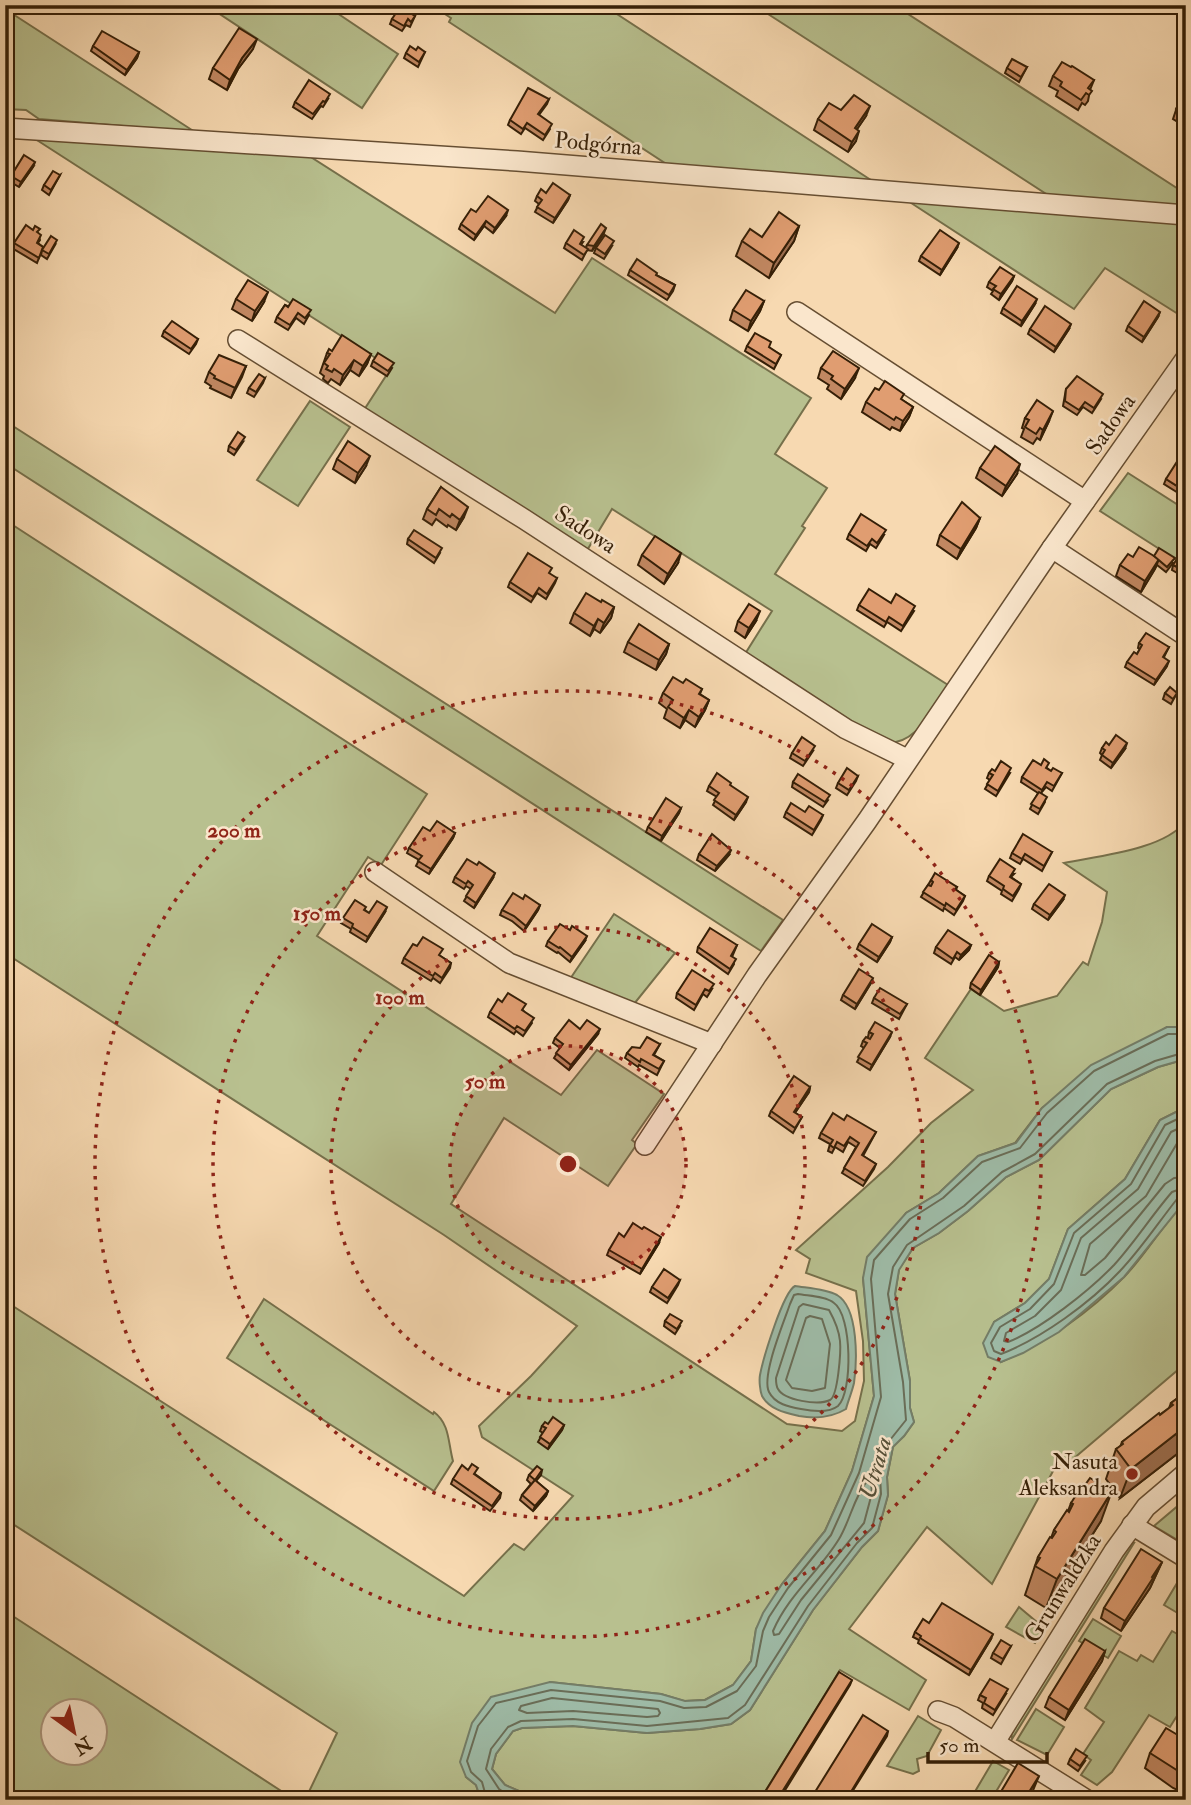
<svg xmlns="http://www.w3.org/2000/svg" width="1191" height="1805" viewBox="0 0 1191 1805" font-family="'IM FELL Double Pica',serif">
  <rect width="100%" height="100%" fill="#f7d9b1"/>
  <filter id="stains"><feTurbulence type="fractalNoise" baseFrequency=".00286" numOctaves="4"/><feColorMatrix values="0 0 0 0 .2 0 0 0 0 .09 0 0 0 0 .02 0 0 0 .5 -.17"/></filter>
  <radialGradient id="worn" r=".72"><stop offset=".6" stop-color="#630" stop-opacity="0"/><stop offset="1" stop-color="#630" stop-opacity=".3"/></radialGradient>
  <!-- green -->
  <g fill="#b8c08f" stroke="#76704b" stroke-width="2" fill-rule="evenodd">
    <path d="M 206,5 L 325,5 L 398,54 L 362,108 Z"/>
    <path d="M 431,5 L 603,5 L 877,184 L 668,165 L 449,22 L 451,18 Z"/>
    <path d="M 754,5 L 894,5 L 1186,194 L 1186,209 L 1051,197 Z"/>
    <path d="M 5,9 L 195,132 L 39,119 L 26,110 L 5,109 Z"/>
    <path d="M 29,135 L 306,154 L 555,313 L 592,258 L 811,398 L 775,454 L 827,488 L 802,526 L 805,528 L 775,574 L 948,685 C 931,710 916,749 880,742 L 745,654 L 772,611 L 612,509 L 586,552 L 364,410 L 391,368 Z"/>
    <path d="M 905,199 L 1186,222 L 1186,319 L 1105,268 L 1074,309 Z"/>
    <path d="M 310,401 L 350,427 L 298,506 L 257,480 Z"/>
    <path d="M 5,421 L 783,920 L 761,951 L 5,463 Z"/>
    <path d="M 1128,473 L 1186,510 L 1186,566 L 1100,511 Z"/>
    <path d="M 5,520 L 427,794 L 381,865 L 368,857 L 317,936 L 561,1095 L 597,1050 L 664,1094 L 632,1140 L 637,1144 L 608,1186 L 504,1118 L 451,1204 L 787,1424 L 842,1431 L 855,1421 L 864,1381 L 863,1341 L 856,1291 L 806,1273 L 810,1259 L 796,1250 L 888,1167 L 931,1123 L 973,1090 L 925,1058 L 971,989 L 1004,1011 L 1057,996 L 1083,962 L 1088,965 L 1102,922 L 1107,892 L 1064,863 C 1098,856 1164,850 1186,821 L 1186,1027 L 1167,1027 L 1042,1108 L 1015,1143 L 978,1156 L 939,1193 L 906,1213 L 863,1278 L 874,1396 L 852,1471 L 825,1531 L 782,1584 L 756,1629 L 751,1661 L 733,1685 L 705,1700 L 684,1701 L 661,1694 L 550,1682 L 466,1777 L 476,1785 L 481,1800 L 305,1800 L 337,1733 L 5,1519 L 5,1301 L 464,1596 L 514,1544 L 524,1550 L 573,1496 L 482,1437 L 479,1426 L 531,1376 L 577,1326 L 444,1235 L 5,953 Z"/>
    <path d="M 614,914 L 675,953 L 634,1004 L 570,979 Z"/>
    <path d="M 1186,1059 L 1186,1107 L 1160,1120 L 1125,1179 L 1068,1229 L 1049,1279 L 1025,1303 L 994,1322 L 1001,1362 C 1046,1343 1090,1312 1125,1276 C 1147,1253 1163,1224 1186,1200 L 1186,1363 L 1066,1465 L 1059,1460 L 992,1584 L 927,1527 L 849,1629 L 926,1680 L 909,1710 L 840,1670 L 760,1800 L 523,1800 L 519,1791 L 505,1785 L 492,1769 L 496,1754 L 513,1731 L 522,1728 L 573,1726 L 647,1733 L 700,1729 L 731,1724 L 750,1710 L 813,1610 L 862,1547 L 878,1531 L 888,1495 L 887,1477 L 893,1446 L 904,1436 L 914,1422 L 910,1408 L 910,1381 L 895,1294 L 899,1269 L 913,1248 L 939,1233 L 968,1211 L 1006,1177 L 1039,1160 L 1111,1089 L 1158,1067 Z"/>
    <path d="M 264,1299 L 433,1414 L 434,1412 C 450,1424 448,1443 453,1461 L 434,1491 L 227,1358 Z"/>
    <path d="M 1186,1499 L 1186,1545 L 1154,1526 Z"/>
    <path d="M 1130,1543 L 1134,1543 L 1012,1739 L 1011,1730 Z"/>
    <path d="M 1180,1578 L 1186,1581 L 1186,1607 L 1181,1615 L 1164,1605 Z"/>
    <path d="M 1019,1607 L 1044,1628 L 1035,1643 L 1006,1627 Z"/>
    <path d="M 5,1611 L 295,1800 L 5,1800 ZM 52,1710 L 94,1710 L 94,1752 L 52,1752 Z"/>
    <path d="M 1093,1619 L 1121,1636 L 1108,1658 L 1079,1641 Z"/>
    <path d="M 1172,1631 L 1186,1639 L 1182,1649 L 1186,1652 L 1186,1714 L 1180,1711 L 1170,1727 L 1149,1715 L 1112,1772 L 1097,1785 L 1081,1775 L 1091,1760 L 1083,1754 L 1104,1722 L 1085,1708 L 1119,1651 L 1137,1661 L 1141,1655 L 1153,1662 Z"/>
    <path d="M 1036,1709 L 1064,1727 L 1047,1755 L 1017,1740 Z"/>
    <path d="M 918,1716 L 941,1730 L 927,1756 L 917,1759 L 919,1771 L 913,1774 L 887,1766 Z"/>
    <path d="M 993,1761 L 1009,1770 L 991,1800 L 970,1800 Z"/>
  </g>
  <!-- water -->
  <g fill="#9ebba7" stroke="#747d67" stroke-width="2">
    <path d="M 1167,1027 L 1186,1027 L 1186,1059 L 1158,1067 L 1111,1089 L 1039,1160 L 1006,1177 L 968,1211 L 939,1233 L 913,1248 L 899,1270 L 895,1294 L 910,1381 L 910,1408 L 914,1422 L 904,1436 L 893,1447 L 887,1477 L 888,1495 L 878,1531 L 862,1547 L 813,1610 L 750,1710 L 731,1724 L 700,1729 L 647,1733 L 573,1726 L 522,1728 L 513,1731 L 496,1754 L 492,1769 L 505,1785 L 519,1791 L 523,1800 L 481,1800 L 476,1785 L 466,1777 L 460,1762 L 472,1723 L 491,1697 L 550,1682 L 661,1694 L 685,1701 L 705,1700 L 733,1685 L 751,1661 L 756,1629 L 763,1613 L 782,1584 L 825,1531 L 852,1471 L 874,1396 L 863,1278 L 867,1257 L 906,1213 L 939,1193 L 978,1156 L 1016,1143 L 1042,1108 L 1091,1065 Z"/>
    <path d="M 1186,1107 L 1186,1200 L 1124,1277 L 1059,1332 L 1023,1353 L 1001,1362 L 988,1357 L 983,1343 L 994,1322 L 1025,1303 L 1049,1279 L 1068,1229 L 1125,1179 L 1160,1120 Z"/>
    <path d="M 795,1286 C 807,1288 826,1289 837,1295 C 859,1308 857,1362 854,1383 C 852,1392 848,1401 846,1409 C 831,1418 816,1419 799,1416 C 786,1413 770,1410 762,1396 C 760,1391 759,1380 760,1375 C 763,1359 783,1292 795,1286 Z"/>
  </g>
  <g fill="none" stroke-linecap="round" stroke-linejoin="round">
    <!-- shore -->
    <g stroke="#6a6d57" stroke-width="2">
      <path d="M 1186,1115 L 1165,1125 L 1131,1184 L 1074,1233 L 1054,1284 L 1030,1309 L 1000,1327 L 991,1343 L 994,1351 L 1001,1354 C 1042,1338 1090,1303 1120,1271 C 1141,1249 1158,1223 1177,1199 L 1186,1196"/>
      <path d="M 1186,1125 L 1171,1132 L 1138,1189 L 1081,1238 L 1061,1290 L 1035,1316 L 1006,1333 L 1004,1341 L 1008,1342 C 1041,1329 1089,1291 1114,1265 C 1135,1242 1152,1215 1172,1192 L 1186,1187"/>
      <path d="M 1186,1137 L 1179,1140 L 1146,1196 L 1090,1244 L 1081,1275 L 1085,1275 L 1105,1258 L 1165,1184 L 1174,1178 L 1186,1177"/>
      <path d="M 798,1294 C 808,1296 826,1296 834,1303 C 852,1315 853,1392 838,1406 C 829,1413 811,1411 801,1409 C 789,1407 775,1404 769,1392 C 761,1376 784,1322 790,1304 L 794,1295 Z"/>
      <path d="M 803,1304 L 829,1310 C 834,1319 839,1330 840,1341 C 841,1351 838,1396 830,1400 C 818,1406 784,1400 778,1389 C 776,1386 776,1380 776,1378 L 799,1307 Z"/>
      <path d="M 810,1316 L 822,1319 L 830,1344 L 825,1388 L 812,1391 L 792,1388 L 786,1380 L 806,1318 Z"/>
      <path d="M 867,1481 L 871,1483 L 872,1493 L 864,1523 L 801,1600 L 779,1634 L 774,1635 L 773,1631 C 789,1594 819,1572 839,1539 C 850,1521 854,1497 867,1481 Z"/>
      <path d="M 552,1698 L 658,1709 L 660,1713 L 658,1716 L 647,1717 L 573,1711 L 527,1713 L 519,1710 L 521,1706 Z"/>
      <path d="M 487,1800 L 482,1782 L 471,1772 L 467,1761 L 478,1726 L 496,1703 L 551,1690 L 660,1701 L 684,1708 L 706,1707 L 737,1691 L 756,1666 L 763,1631 L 769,1617 L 788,1588 L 831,1535 L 859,1473 L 881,1397 L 871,1279 L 874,1260 L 910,1219 L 943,1198 L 982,1162 L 1020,1148 L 1047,1113 L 1094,1071 L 1168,1034 L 1186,1034"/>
      <path d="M 515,1800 L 499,1789 L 486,1769 L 491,1749 L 508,1727 L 521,1721 L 573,1719 L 647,1726 L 728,1718 L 745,1705 L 808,1606 L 857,1543 L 872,1528 L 881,1494 L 880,1476 L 886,1445 L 906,1420 L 903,1382 L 888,1294 L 893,1267 L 907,1245 L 964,1206 L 1002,1172 L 1035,1154 L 1107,1084 L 1155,1061 L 1186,1052"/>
    </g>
    <!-- minor casing -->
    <g stroke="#664e32" stroke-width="22">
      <g id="minor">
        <path d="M 5,128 L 517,161 L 1186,215"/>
        <path d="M 797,312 L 1085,501"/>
        <path d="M 238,340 L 524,519 L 846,729 L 907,759"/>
        <path d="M 1052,548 L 1186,636"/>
        <path d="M 375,872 L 509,963 L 712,1044"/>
        <path d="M 645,1145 L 757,975 L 867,821 L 1052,548 L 1186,358"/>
        <path d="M 1132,1525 L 1186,1558"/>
        <path d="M 938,1711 L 954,1717 L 1087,1800"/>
        <path d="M 995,1742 L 1114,1551 L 1146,1507 L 1186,1473"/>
      </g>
    </g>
    <!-- minor -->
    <use href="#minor" stroke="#fae6cc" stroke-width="19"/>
  </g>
  <!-- wall -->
  <g fill="#c18761" stroke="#351f07" stroke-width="2">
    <path d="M 415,16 L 410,27 L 406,25 L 402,31 L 390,24 L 392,19 Z"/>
    <path d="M 93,46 L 139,52 L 137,58 L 125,75 L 91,51 Z"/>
    <path d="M 253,49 L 238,69 L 227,90 L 209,79 L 213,68 Z"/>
    <path d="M 416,50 L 425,52 L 418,67 L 404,58 L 406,53 Z"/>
    <path d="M 1027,67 L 1019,82 L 1005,73 L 1007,68 Z"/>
    <path d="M 1053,76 L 1094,80 L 1090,90 L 1088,101 L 1085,105 L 1082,103 L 1078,110 L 1056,96 L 1058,91 L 1049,86 Z"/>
    <path d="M 1186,91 L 1186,127 L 1173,119 L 1182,92 Z"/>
    <path d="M 328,99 L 323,107 L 321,106 L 312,119 L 293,107 L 295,102 Z"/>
    <path d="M 549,99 L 547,104 L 539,115 L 550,129 L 543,140 L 525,128 L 521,134 L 508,125 L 510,120 Z"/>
    <path d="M 841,110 L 866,116 L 857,129 L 856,141 L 848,152 L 814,130 L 818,119 Z"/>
    <path d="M 33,167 L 19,187 L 9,181 L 11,176 Z"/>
    <path d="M 60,175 L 49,195 L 42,190 L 44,185 Z"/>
    <path d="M 546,193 L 570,195 L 568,200 L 553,223 L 535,212 L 539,204 L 535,201 L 537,196 Z"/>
    <path d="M 476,212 L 506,216 L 493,233 L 484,226 L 474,240 L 459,229 L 461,224 Z"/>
    <path d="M 799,226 L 794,241 L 769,278 L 736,256 L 742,241 L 762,237 Z"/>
    <path d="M 38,233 L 40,240 L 38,243 L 43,247 L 37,263 L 12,248 L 14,243 Z"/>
    <path d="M 604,233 L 592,251 L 587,250 L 582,260 L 564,248 L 566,243 L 583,242 L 581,245 L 586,248 L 587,245 Z"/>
    <path d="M 55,245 L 47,259 L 41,255 L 42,250 Z"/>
    <path d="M 612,246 L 604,259 L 594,253 L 596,248 Z"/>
    <path d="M 957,248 L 940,275 L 919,261 L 921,256 Z"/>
    <path d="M 630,270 L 656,275 L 675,285 L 673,291 L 667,300 L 628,275 Z"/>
    <path d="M 1014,276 L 1012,281 L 999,300 L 991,294 L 993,291 L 987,287 L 989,282 Z"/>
    <path d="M 236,299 L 264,302 L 252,321 L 232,309 Z"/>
    <path d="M 764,301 L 760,311 L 748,331 L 730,320 L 733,310 Z"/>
    <path d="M 1035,304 L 1021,326 L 1001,313 L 1003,308 Z"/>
    <path d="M 285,305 L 309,315 L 304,324 L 296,318 L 288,330 L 275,322 L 277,317 Z"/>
    <path d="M 1158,317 L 1142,342 L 1126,331 L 1128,326 Z"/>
    <path d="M 1030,329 L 1069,329 L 1054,352 L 1028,334 Z"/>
    <path d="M 164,331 L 198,339 L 196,344 L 189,354 L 162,336 Z"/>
    <path d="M 747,346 L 769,348 L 781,355 L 774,369 L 745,351 Z"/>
    <path d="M 332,351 L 371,354 L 367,364 L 359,376 L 350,370 L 340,385 L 331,379 L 328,383 L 323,379 L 324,376 L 320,373 L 327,353 Z"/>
    <path d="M 373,361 L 392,368 L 387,376 L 371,366 Z"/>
    <path d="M 246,366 L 231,398 L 210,388 L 211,386 L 205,382 L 209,372 Z"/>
    <path d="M 821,368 L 855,378 L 841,399 L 827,389 L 829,385 L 818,378 Z"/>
    <path d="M 265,378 L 263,383 L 254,397 L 247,393 L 249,388 Z"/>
    <path d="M 1066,389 L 1101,399 L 1092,413 L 1083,407 L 1077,415 L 1063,406 Z"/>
    <path d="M 879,390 L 902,400 L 913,407 L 909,417 L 900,431 L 892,427 L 890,430 L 862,412 L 866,402 Z"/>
    <path d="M 1025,418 L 1049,421 L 1040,440 L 1037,438 L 1033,444 L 1021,437 L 1024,429 L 1022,428 Z"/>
    <path d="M 243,442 L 234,455 L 228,451 L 229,446 Z"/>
    <path d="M 337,459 L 366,466 L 355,483 L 333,469 Z"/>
    <path d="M 980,468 L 1017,474 L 1002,496 L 976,478 Z"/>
    <path d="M 1166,479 L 1186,492 L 1183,496 L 1164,484 Z"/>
    <path d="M 441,487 L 464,517 L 456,530 L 448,525 L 447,527 L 436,519 L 432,525 L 423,519 L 427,509 Z"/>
    <path d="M 980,518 L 976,528 L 957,559 L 937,545 L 940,535 Z"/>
    <path d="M 849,534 L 884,535 L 876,548 L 870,544 L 866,551 L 847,539 Z"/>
    <path d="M 408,539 L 440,553 L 434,563 L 407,544 Z"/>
    <path d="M 642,555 L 678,563 L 664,584 L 638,565 Z"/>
    <path d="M 1154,556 L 1173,563 L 1166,572 L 1157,565 L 1141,592 L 1116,576 L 1120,565 L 1133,557 Z"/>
    <path d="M 1173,565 L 1183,569 L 1179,574 L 1172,570 Z"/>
    <path d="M 557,578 L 555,583 L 546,599 L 537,593 L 531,602 L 508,587 L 510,582 Z"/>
    <path d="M 601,602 L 614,607 L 611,618 L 600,633 L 594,629 L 590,636 L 570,623 L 574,613 Z"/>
    <path d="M 891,603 L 914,611 L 901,631 L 887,622 L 884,627 L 857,610 L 859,605 Z"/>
    <path d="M 738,621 L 756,621 L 745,638 L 735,631 Z"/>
    <path d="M 628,642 L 669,644 L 666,654 L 656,670 L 624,652 Z"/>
    <path d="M 1139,643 L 1169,647 L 1164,657 L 1167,666 L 1154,685 L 1125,667 L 1127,662 L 1137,654 L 1140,649 L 1138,648 Z"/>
    <path d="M 683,683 L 702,689 L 700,694 L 709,700 L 705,710 L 695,727 L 685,720 L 680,728 L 664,718 L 667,709 L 659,703 L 663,693 Z"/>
    <path d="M 1165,693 L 1177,693 L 1171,704 L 1163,699 Z"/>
    <path d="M 1102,748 L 1125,749 L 1111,768 L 1100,760 L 1102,755 L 1100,753 Z"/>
    <path d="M 813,751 L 803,766 L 790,758 L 792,753 Z"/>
    <path d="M 1047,768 L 1051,771 L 1062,773 L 1052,791 L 1046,787 L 1041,793 L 1045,802 L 1038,814 L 1030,809 L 1038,793 L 1021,782 L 1022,777 Z"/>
    <path d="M 995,771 L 1010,773 L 996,796 L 985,789 L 990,780 L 987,778 L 989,773 Z"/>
    <path d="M 858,776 L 856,781 L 847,795 L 836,788 L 838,783 Z"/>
    <path d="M 793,782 L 828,800 L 823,807 L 792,787 Z"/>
    <path d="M 730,785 L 746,802 L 734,820 L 713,805 L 717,797 L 707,791 L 709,786 Z"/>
    <path d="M 681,808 L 679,813 L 661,841 L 646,832 L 648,827 Z"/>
    <path d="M 786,812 L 805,812 L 823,815 L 821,820 L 812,835 L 784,817 Z"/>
    <path d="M 430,831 L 455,833 L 453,838 L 429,874 L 416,866 L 419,860 L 407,853 L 409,848 Z"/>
    <path d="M 1052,852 L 1042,871 L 1023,859 L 1020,864 L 1010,858 L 1012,853 Z"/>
    <path d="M 699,854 L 729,855 L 715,871 L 697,860 Z"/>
    <path d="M 1014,874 L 1011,877 L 1021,884 L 1019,889 L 1012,901 L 1001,894 L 1002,891 L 987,881 L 989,876 Z"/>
    <path d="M 455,877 L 493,878 L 474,908 L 464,901 L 471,889 L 466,886 L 464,889 L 453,882 Z"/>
    <path d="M 931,880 L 957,887 L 956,890 L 965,896 L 963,901 L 954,915 L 944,908 L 943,911 L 921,897 Z"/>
    <path d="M 523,899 L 540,905 L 538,910 L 524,931 L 512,921 L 500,915 L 502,910 Z"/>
    <path d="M 1063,900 L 1048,920 L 1032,909 L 1034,904 Z"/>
    <path d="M 365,910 L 369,913 L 385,912 L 366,942 L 350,932 L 351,929 L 341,923 L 343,918 Z"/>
    <path d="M 892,937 L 890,942 L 877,962 L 857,949 L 859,944 Z"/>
    <path d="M 548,941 L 585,941 L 570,962 L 558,952 L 557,953 L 546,946 Z"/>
    <path d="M 737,945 L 732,957 L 734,964 L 728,974 L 697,952 L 698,947 Z"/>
    <path d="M 971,945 L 969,950 L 959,960 L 955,957 L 951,964 L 934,953 L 936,947 Z"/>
    <path d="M 417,946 L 440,956 L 451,963 L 450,968 L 440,983 L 433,978 L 431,981 L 402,963 L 404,958 Z"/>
    <path d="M 999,962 L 998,967 L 980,995 L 970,988 L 971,983 Z"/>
    <path d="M 871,983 L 855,1009 L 841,1000 L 843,995 Z"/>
    <path d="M 712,989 L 707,997 L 703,994 L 694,1010 L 676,998 L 677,993 Z"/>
    <path d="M 874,998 L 907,1004 L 899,1019 L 872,1003 Z"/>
    <path d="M 502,1002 L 523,1010 L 532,1023 L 523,1036 L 516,1031 L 514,1034 L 488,1017 L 490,1012 Z"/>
    <path d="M 580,1029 L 598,1034 L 569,1070 L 554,1058 L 560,1048 L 553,1043 L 555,1038 Z"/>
    <path d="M 869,1032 L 890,1037 L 870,1070 L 857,1062 L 864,1048 L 861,1046 L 863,1041 L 868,1037 Z"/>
    <path d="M 660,1044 L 654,1055 L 664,1061 L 657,1075 L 639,1065 L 638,1067 L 625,1058 L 627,1053 L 640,1048 Z"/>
    <path d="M 810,1087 L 809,1092 L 795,1113 L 802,1117 L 793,1133 L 769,1116 L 771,1111 Z"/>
    <path d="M 844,1120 L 876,1132 L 863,1156 L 876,1164 L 874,1169 L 863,1186 L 842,1173 L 856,1147 L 848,1142 L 843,1152 L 835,1147 L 832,1153 L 828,1151 L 830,1144 L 819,1138 L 821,1133 Z"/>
    <path d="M 624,1237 L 659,1243 L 640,1274 L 607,1255 L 609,1250 Z"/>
    <path d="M 680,1280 L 678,1285 L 667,1303 L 650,1292 L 652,1287 Z"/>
    <path d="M 665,1321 L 680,1326 L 675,1334 L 664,1326 Z"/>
    <path d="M 1186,1392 L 1186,1447 L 1120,1498 L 1106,1479 L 1116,1449 L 1120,1447 L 1122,1442 L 1169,1408 L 1171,1403 Z"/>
    <path d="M 548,1424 L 564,1425 L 562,1430 L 548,1449 L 538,1442 L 543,1433 L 540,1431 L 542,1426 Z"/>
    <path d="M 542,1470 L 541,1475 L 536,1481 L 548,1491 L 546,1496 L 533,1511 L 520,1500 L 522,1495 L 531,1484 L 527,1480 L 529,1475 Z"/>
    <path d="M 475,1474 L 501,1493 L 500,1498 L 490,1511 L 451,1484 L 453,1479 Z"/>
    <path d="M 1071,1503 L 1101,1521 L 1046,1608 L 1025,1595 L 1038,1557 L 1051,1538 L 1054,1530 L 1068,1511 Z"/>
    <path d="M 1162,1562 L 1150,1588 L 1121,1631 L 1101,1618 L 1104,1608 Z"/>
    <path d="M 929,1623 L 991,1639 L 969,1675 L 918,1643 L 919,1640 L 913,1637 L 915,1632 Z"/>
    <path d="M 1011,1646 L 1001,1664 L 991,1658 L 993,1653 Z"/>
    <path d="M 1105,1651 L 1102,1661 L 1065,1720 L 1045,1707 L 1049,1697 Z"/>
    <path d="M 1006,1694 L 993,1715 L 982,1708 L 983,1703 L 978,1700 L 980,1695 Z"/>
    <path d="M 1186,1740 L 1186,1794 L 1173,1788 L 1145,1768 L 1150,1753 Z"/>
    <path d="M 1070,1759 L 1085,1761 L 1078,1771 L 1068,1764 Z"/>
  </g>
  <!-- shaded-wall -->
  <g fill="#9d6e4f" stroke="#351f07" stroke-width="2">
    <path d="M 257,39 L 253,49 L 238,69 L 227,90 L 230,80 L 242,58 Z"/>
    <path d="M 139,52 L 137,58 L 125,75 L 127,70 Z"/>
    <path d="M 870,106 L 866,116 L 851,138 L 855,128 Z"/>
    <path d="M 859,131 L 856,141 L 848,152 L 852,142 Z"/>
    <path d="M 35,162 L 33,167 L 19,187 L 21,182 Z"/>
    <path d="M 570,195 L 568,200 L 553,223 L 555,218 Z"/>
    <path d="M 508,210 L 506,216 L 493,233 L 495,228 Z"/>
    <path d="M 486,221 L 484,226 L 474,240 L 476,235 Z"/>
    <path d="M 799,226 L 794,241 L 769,278 L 774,263 Z"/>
    <path d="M 606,228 L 604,233 L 592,251 L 594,246 Z"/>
    <path d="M 959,243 L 957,248 L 940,275 L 942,270 Z"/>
    <path d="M 1014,276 L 1012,281 L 999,300 L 1001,294 Z"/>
    <path d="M 268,292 L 264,302 L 252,321 L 255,311 Z"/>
    <path d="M 1037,299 L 1035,304 L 1021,326 L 1022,321 Z"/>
    <path d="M 764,301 L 760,311 L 748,331 L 751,321 Z"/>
    <path d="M 1160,312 L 1158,317 L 1142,342 L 1144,337 Z"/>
    <path d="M 1071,324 L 1069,329 L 1054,352 L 1056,347 Z"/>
    <path d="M 371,354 L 367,364 L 359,376 L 363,366 Z"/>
    <path d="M 354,360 L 350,370 L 340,385 L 343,375 Z"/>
    <path d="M 246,366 L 242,377 L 231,398 L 235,388 Z"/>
    <path d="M 859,368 L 855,378 L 841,399 L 845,389 Z"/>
    <path d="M 913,407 L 909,417 L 900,431 L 903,421 Z"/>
    <path d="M 1053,411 L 1049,421 L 1040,440 L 1043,430 Z"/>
    <path d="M 370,456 L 366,466 L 355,483 L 358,473 Z"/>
    <path d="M 1020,464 L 1017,474 L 1002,496 L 1006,486 Z"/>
    <path d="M 468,507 L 464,517 L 456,530 L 460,520 Z"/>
    <path d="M 980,518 L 976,528 L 957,559 L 961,549 Z"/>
    <path d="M 681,553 L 678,563 L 664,584 L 668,574 Z"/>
    <path d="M 1159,559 L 1155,569 L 1141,592 L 1145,581 Z"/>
    <path d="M 614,607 L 611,618 L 600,633 L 604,623 Z"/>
    <path d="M 760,611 L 756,621 L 745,638 L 749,628 Z"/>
    <path d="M 598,619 L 594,629 L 590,636 L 594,626 Z"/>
    <path d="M 669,644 L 666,654 L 656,670 L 659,660 Z"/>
    <path d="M 1169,661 L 1167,666 L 1154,685 L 1156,680 Z"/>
    <path d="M 709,700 L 705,710 L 695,727 L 699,717 Z"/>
    <path d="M 689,710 L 685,720 L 680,728 L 684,718 Z"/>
    <path d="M 1127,743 L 1125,749 L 1111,768 L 1113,763 Z"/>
    <path d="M 748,797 L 746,802 L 734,820 L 736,815 Z"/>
    <path d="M 681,808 L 679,813 L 661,841 L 662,836 Z"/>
    <path d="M 455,833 L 453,838 L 429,874 L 431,869 Z"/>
    <path d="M 731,850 L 729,855 L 715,871 L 717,866 Z"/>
    <path d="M 495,873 L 493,878 L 474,908 L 476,903 Z"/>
    <path d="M 1065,895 L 1063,900 L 1048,920 L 1050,915 Z"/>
    <path d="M 540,905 L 538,910 L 524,931 L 526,926 Z"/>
    <path d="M 387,907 L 385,912 L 366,942 L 368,937 Z"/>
    <path d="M 587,936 L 585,941 L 570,962 L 572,957 Z"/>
    <path d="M 892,937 L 890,942 L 877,962 L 879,957 Z"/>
    <path d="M 971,945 L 969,950 L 959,960 L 961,955 Z"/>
    <path d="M 999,962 L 998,967 L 980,995 L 981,990 Z"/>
    <path d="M 873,978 L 871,983 L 855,1009 L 857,1004 Z"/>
    <path d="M 600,1029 L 598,1034 L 569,1070 L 571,1065 Z"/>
    <path d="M 892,1032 L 890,1037 L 870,1070 L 872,1065 Z"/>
    <path d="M 810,1087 L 809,1092 L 792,1117 L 794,1112 Z"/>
    <path d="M 661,1237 L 659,1243 L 640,1274 L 642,1269 Z"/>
    <path d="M 564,1425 L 562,1430 L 548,1449 L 550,1444 Z"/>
    <path d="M 1186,1426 L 1186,1447 L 1120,1498 L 1131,1469 Z"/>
    <path d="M 548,1491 L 546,1496 L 533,1511 L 535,1506 Z"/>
    <path d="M 1112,1491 L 1101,1521 L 1046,1608 L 1057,1579 Z"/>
    <path d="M 1162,1562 L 1150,1588 L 1121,1631 L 1125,1621 Z"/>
    <path d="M 993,1634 L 991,1639 L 969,1675 L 971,1670 Z"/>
    <path d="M 1105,1651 L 1102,1661 L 1065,1720 L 1069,1710 Z"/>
    <path d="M 852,1680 L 850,1685 L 779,1800 L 777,1800 Z"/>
    <path d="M 888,1731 L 887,1736 L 847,1800 L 846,1800 Z"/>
    <path d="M 1039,1776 L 1029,1800 L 1024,1800 Z"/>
  </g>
  <!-- building -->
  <g fill="#e09d71" stroke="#351f07" stroke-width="2">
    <path d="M 400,7 L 415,16 L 411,22 L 408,19 L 404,26 L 392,19 Z"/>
    <path d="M 239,28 L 257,39 L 242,58 L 230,80 L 213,68 Z"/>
    <path d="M 102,31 L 139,52 L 127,70 L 93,46 Z"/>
    <path d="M 410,46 L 416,50 L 418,47 L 425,52 L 419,62 L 406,53 Z"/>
    <path d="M 1012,59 L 1027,67 L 1021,77 L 1007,68 Z"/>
    <path d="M 1062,62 L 1071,67 L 1072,66 L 1094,80 L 1088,88 L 1092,91 L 1089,95 L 1086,93 L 1081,100 L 1060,86 L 1062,82 L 1053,76 Z"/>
    <path d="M 309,80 L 330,94 L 325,102 L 323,101 L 313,114 L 295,102 Z"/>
    <path d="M 528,88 L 549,99 L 538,114 L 552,124 L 545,135 L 527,123 L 523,129 L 510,120 Z"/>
    <path d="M 1186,91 L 1186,115 L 1176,109 L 1180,102 L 1179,101 L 1182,92 Z"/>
    <path d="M 854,95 L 870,106 L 855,128 L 859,131 L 852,142 L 818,119 L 829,103 L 841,110 Z"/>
    <path d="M 24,155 L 35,162 L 21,182 L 11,176 Z"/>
    <path d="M 53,171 L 60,175 L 51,190 L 44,185 Z"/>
    <path d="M 553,183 L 570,195 L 555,218 L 537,207 L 542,200 L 537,196 L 541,189 L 546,193 Z"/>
    <path d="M 488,196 L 508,210 L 495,228 L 486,221 L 476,235 L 461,224 L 471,209 L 476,212 Z"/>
    <path d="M 779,212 L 799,226 L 774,263 L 742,241 L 750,229 L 762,237 Z"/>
    <path d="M 601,224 L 606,228 L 594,246 L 587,245 Z"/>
    <path d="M 26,225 L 33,230 L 35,226 L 40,229 L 37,232 L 41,235 L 37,243 L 43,247 L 39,258 L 14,243 Z"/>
    <path d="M 574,230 L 584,237 L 580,244 L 588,249 L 584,255 L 566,243 Z"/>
    <path d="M 940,230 L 959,243 L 942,270 L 921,256 Z"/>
    <path d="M 605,235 L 614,241 L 605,254 L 596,248 Z"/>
    <path d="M 51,236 L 57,240 L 49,254 L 42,250 Z"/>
    <path d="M 637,259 L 657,273 L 656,275 L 675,285 L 669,295 L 630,270 Z"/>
    <path d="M 1000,267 L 1014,276 L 1001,294 L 993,289 L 996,286 L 989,282 Z"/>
    <path d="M 248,280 L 268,292 L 255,311 L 236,299 Z"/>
    <path d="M 1017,286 L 1037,299 L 1022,321 L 1003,308 Z"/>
    <path d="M 746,290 L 764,301 L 751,321 L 733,310 Z"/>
    <path d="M 293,299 L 311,310 L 305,318 L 298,313 L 290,325 L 277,317 L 285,305 L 288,307 Z"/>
    <path d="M 1144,301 L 1160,312 L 1144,337 L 1128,326 Z"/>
    <path d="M 1045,306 L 1071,324 L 1056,347 L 1030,329 Z"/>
    <path d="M 172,321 L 198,339 L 191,349 L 164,331 Z"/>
    <path d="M 755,333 L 771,342 L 769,347 L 781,355 L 776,364 L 747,346 Z"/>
    <path d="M 342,335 L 371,354 L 363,366 L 354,360 L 343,375 L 334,369 L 332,372 L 326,369 L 328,366 L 324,363 L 330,354 L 327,353 L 329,349 L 332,351 Z"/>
    <path d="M 833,351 L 859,368 L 845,389 L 831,379 L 833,376 L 821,368 Z"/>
    <path d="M 378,353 L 394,363 L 388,371 L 373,361 Z"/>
    <path d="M 219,355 L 246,366 L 235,388 L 214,378 L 215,376 L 209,372 Z"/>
    <path d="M 259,374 L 265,378 L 256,392 L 249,388 Z"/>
    <path d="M 1077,376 L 1103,394 L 1094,408 L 1085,402 L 1079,410 L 1065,401 L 1066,389 Z"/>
    <path d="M 885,381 L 904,394 L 901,399 L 913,407 L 903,421 L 896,417 L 894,420 L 866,402 L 875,388 L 879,390 Z"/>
    <path d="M 1037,400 L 1053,411 L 1043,430 L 1040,428 L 1036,434 L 1025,427 L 1029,420 L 1025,418 Z"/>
    <path d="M 238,432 L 245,437 L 236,450 L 229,446 Z"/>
    <path d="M 348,441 L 370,456 L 358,473 L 337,459 Z"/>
    <path d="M 995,446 L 1020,464 L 1006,486 L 980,468 Z"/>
    <path d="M 1180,457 L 1186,461 L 1186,490 L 1185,491 L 1166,479 Z"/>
    <path d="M 441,487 L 468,507 L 460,520 L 452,514 L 450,517 L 439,509 L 436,515 L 427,509 Z"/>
    <path d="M 962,502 L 980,518 L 961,549 L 940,535 Z"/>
    <path d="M 861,514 L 886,530 L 877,543 L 872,539 L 867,546 L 849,534 Z"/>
    <path d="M 414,530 L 442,548 L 436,558 L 408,539 Z"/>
    <path d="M 655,536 L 681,553 L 668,574 L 642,555 Z"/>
    <path d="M 1139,547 L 1159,559 L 1145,581 L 1120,565 L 1128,554 L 1133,557 Z"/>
    <path d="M 1159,548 L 1175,558 L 1167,567 L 1154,556 Z"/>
    <path d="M 528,553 L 552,568 L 549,573 L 557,578 L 547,594 L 539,588 L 533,597 L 510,582 Z"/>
    <path d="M 1177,559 L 1184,564 L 1181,569 L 1173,565 Z"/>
    <path d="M 869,589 L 891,603 L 896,594 L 915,606 L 903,626 L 889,617 L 886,622 L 859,605 Z"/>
    <path d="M 586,593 L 601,602 L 602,600 L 614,607 L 604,623 L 598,619 L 594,626 L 574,613 Z"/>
    <path d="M 749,604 L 760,611 L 749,628 L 738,621 Z"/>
    <path d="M 639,624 L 669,644 L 659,660 L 628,642 Z"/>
    <path d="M 1146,633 L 1169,647 L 1163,657 L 1169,661 L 1156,680 L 1127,662 L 1134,652 L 1137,654 L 1142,645 L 1139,643 Z"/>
    <path d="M 673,677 L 683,683 L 686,679 L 702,689 L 699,694 L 709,700 L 699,717 L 689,710 L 684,718 L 668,707 L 673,700 L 663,693 Z"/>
    <path d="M 1170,687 L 1177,693 L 1173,699 L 1165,693 Z"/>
    <path d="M 1116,735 L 1127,743 L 1113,763 L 1102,755 L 1105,750 L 1102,748 L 1106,742 L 1109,745 Z"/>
    <path d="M 802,737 L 815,746 L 805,761 L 792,753 Z"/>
    <path d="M 1044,759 L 1049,763 L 1046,768 L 1051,771 L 1053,768 L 1062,773 L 1054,786 L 1047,782 L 1042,790 L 1022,777 L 1033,760 L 1041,765 Z"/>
    <path d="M 1001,761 L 1011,768 L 998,791 L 987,784 L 993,775 L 989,773 L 992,769 L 995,771 Z"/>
    <path d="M 847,768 L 858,776 L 849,790 L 838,783 Z"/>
    <path d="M 717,773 L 731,783 L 730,785 L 748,797 L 736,815 L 714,800 L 719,793 L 709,786 Z"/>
    <path d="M 798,774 L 830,795 L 825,802 L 793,782 Z"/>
    <path d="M 1039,792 L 1047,797 L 1040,809 L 1031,804 Z"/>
    <path d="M 666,798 L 681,808 L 662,836 L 648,827 Z"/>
    <path d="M 791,803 L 805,812 L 809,806 L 823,815 L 814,830 L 786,812 Z"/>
    <path d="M 437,821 L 455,833 L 431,869 L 418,861 L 422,856 L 409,848 L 423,827 L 430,831 Z"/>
    <path d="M 712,834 L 731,850 L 717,866 L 699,854 Z"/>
    <path d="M 1023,834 L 1052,852 L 1044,866 L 1025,854 L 1022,859 L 1012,853 Z"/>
    <path d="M 467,859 L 477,865 L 479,862 L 495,873 L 476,903 L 466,896 L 473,885 L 468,881 L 466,884 L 455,877 Z"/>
    <path d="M 1000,859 L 1015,869 L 1010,877 L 1021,884 L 1013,896 L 1003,889 L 1004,886 L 989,876 Z"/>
    <path d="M 935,873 L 957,887 L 955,889 L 965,896 L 956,910 L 946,903 L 945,906 L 923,892 L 928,885 L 931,886 L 933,882 L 931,880 Z"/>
    <path d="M 1049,884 L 1065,895 L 1050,915 L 1034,904 Z"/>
    <path d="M 513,893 L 523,899 L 525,895 L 540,905 L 526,926 L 514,916 L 502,910 Z"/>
    <path d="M 355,900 L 366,907 L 364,910 L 369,913 L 377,901 L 387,907 L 368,937 L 352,927 L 353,924 L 343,918 Z"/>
    <path d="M 560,924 L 570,930 L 572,926 L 587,936 L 572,957 L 560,947 L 559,948 L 548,941 Z"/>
    <path d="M 872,924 L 892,937 L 879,957 L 859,944 Z"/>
    <path d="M 710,928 L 737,945 L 731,956 L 736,959 L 730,969 L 698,947 Z"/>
    <path d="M 948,930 L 971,945 L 961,955 L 957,952 L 953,959 L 936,947 Z"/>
    <path d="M 423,937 L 443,949 L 439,955 L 451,963 L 442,978 L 435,973 L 433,976 L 404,958 L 413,944 L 417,946 Z"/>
    <path d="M 989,955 L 999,962 L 981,990 L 971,983 Z"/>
    <path d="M 859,969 L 873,978 L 857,1004 L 843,995 Z"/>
    <path d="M 692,970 L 714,984 L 709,991 L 705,989 L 696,1005 L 677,993 Z"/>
    <path d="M 880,988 L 907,1004 L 900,1014 L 874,998 Z"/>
    <path d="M 508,993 L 526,1004 L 522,1010 L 534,1018 L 525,1031 L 517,1026 L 515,1029 L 490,1012 L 498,999 L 502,1002 Z"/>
    <path d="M 569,1020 L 580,1029 L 587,1020 L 600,1029 L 571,1065 L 556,1053 L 563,1044 L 555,1038 Z"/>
    <path d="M 875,1022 L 892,1032 L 872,1065 L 858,1057 L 867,1043 L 863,1041 L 866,1037 L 870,1039 L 873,1034 L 869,1032 Z"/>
    <path d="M 647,1037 L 660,1044 L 653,1055 L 664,1061 L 659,1069 L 641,1059 L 640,1062 L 627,1053 L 632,1047 L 640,1048 Z"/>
    <path d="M 794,1076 L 810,1087 L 794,1112 L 802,1117 L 795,1128 L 771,1111 Z"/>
    <path d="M 833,1113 L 844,1120 L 847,1115 L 876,1132 L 862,1155 L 876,1164 L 865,1181 L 844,1168 L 859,1143 L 850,1137 L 844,1146 L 837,1142 L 834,1148 L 830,1145 L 833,1140 L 821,1133 Z"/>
    <path d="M 633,1223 L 642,1229 L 644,1227 L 661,1237 L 642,1269 L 609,1250 L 619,1233 L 624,1237 Z"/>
    <path d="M 664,1269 L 680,1280 L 668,1298 L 652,1287 Z"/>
    <path d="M 670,1314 L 682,1321 L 677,1329 L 665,1321 Z"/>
    <path d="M 1186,1392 L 1186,1426 L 1131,1469 L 1116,1449 L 1123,1444 L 1122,1442 L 1159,1413 L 1160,1415 L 1173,1405 L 1171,1403 Z"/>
    <path d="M 553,1417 L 564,1425 L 550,1444 L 540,1437 L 546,1428 L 542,1426 L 545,1422 L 548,1424 Z"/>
    <path d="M 472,1464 L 478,1468 L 474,1474 L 501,1493 L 492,1506 L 453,1479 L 462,1465 L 468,1470 Z"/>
    <path d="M 537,1466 L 542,1470 L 535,1480 L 529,1475 Z"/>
    <path d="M 1090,1478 L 1112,1491 L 1057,1579 L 1035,1566 L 1040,1558 L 1038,1557 L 1050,1537 L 1052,1538 L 1056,1532 L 1054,1530 L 1067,1510 L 1069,1512 L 1073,1504 L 1071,1503 L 1083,1484 L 1085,1485 Z"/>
    <path d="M 535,1480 L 548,1491 L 535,1506 L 522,1495 Z"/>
    <path d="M 1141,1549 L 1162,1562 L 1152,1577 L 1153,1578 L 1125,1621 L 1104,1608 Z"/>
    <path d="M 942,1603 L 993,1634 L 971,1670 L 920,1638 L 921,1636 L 915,1632 L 923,1619 L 929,1623 Z"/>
    <path d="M 1085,1639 L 1105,1651 L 1069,1710 L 1049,1697 Z"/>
    <path d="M 1001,1640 L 1011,1646 L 1003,1659 L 993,1653 Z"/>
    <path d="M 839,1672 L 852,1680 L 777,1800 L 760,1800 Z"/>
    <path d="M 990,1679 L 1008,1689 L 995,1710 L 984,1703 L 986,1698 L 980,1695 Z"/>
    <path d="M 863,1715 L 888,1731 L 846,1800 L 810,1800 Z"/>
    <path d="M 1166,1728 L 1186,1740 L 1186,1776 L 1150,1753 Z"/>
    <path d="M 1076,1749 L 1087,1756 L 1080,1766 L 1070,1759 Z"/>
    <path d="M 1018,1763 L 1039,1776 L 1024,1800 L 996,1800 Z"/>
    <path d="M 882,1794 L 891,1800 L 879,1800 Z"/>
  </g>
  <!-- distance rings -->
  <circle cx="568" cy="1164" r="118" fill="#8f2418" fill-opacity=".12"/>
  <g fill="none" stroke="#8f2418" stroke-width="3.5" stroke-dasharray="3.5 7">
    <circle cx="568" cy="1164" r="118"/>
    <circle cx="568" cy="1164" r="237"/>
    <circle cx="568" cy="1164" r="355"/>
    <circle cx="568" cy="1164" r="473"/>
  </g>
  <!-- markers -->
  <circle fill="#8f2418" stroke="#fae6cc" stroke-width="2.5" cx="1132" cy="1474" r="7"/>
  <g text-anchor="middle" stroke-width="5" stroke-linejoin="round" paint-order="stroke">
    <!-- street labels -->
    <g font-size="23" fill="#351f07" stroke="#fae6cc">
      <text transform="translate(598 143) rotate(5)" y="8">Podgórna</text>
      <text transform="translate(1110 424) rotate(-55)" y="8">Sadowa</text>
      <text transform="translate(586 529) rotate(33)" y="8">Sadowa</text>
      <text transform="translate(1062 1588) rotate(-58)" y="8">Grunwaldzka</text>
    </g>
    <!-- poi labels -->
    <g font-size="23" fill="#351f07" stroke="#fae6cc" text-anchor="end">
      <text x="1118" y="1469">Nasuta<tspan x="1118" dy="26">Aleksandra</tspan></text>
    </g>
    <!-- water labels -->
    <g font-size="24" font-style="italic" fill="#544e37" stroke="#fae6cc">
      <text transform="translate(875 1468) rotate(-74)" y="8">Utrata</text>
    </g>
  </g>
  <circle cx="568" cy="1164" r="10" fill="#8f2418" stroke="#fae6cc" stroke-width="3.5"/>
  <g font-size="21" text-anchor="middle" font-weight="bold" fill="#8f2418" stroke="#fae6cc" stroke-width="5" stroke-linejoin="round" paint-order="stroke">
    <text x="234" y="837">200 m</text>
    <text x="317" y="920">150 m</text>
    <text x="400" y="1004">100 m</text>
    <text x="485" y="1088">50 m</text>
  </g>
  <!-- margin -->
  <rect width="1191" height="1805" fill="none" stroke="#f7d9b1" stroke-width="28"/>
  <rect x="7" y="7" width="1177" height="1791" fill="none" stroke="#351f07" stroke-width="3.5"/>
  <rect x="14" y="14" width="1163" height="1777" fill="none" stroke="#351f07" stroke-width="2"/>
  <!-- north arrow -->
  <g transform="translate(74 1732) rotate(147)"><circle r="33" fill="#fae6cc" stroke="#ab967d" stroke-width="2"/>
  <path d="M0-5L12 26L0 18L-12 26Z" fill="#8f2418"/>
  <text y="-10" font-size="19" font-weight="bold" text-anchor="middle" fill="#351f07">N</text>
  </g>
  <!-- scale -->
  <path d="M928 1752v10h119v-10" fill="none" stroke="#351f07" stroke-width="3.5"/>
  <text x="939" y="1752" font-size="21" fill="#351f07" stroke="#fae6cc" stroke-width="5" paint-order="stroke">50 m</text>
  <rect width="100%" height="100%" filter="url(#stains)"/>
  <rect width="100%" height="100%" fill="url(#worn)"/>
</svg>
